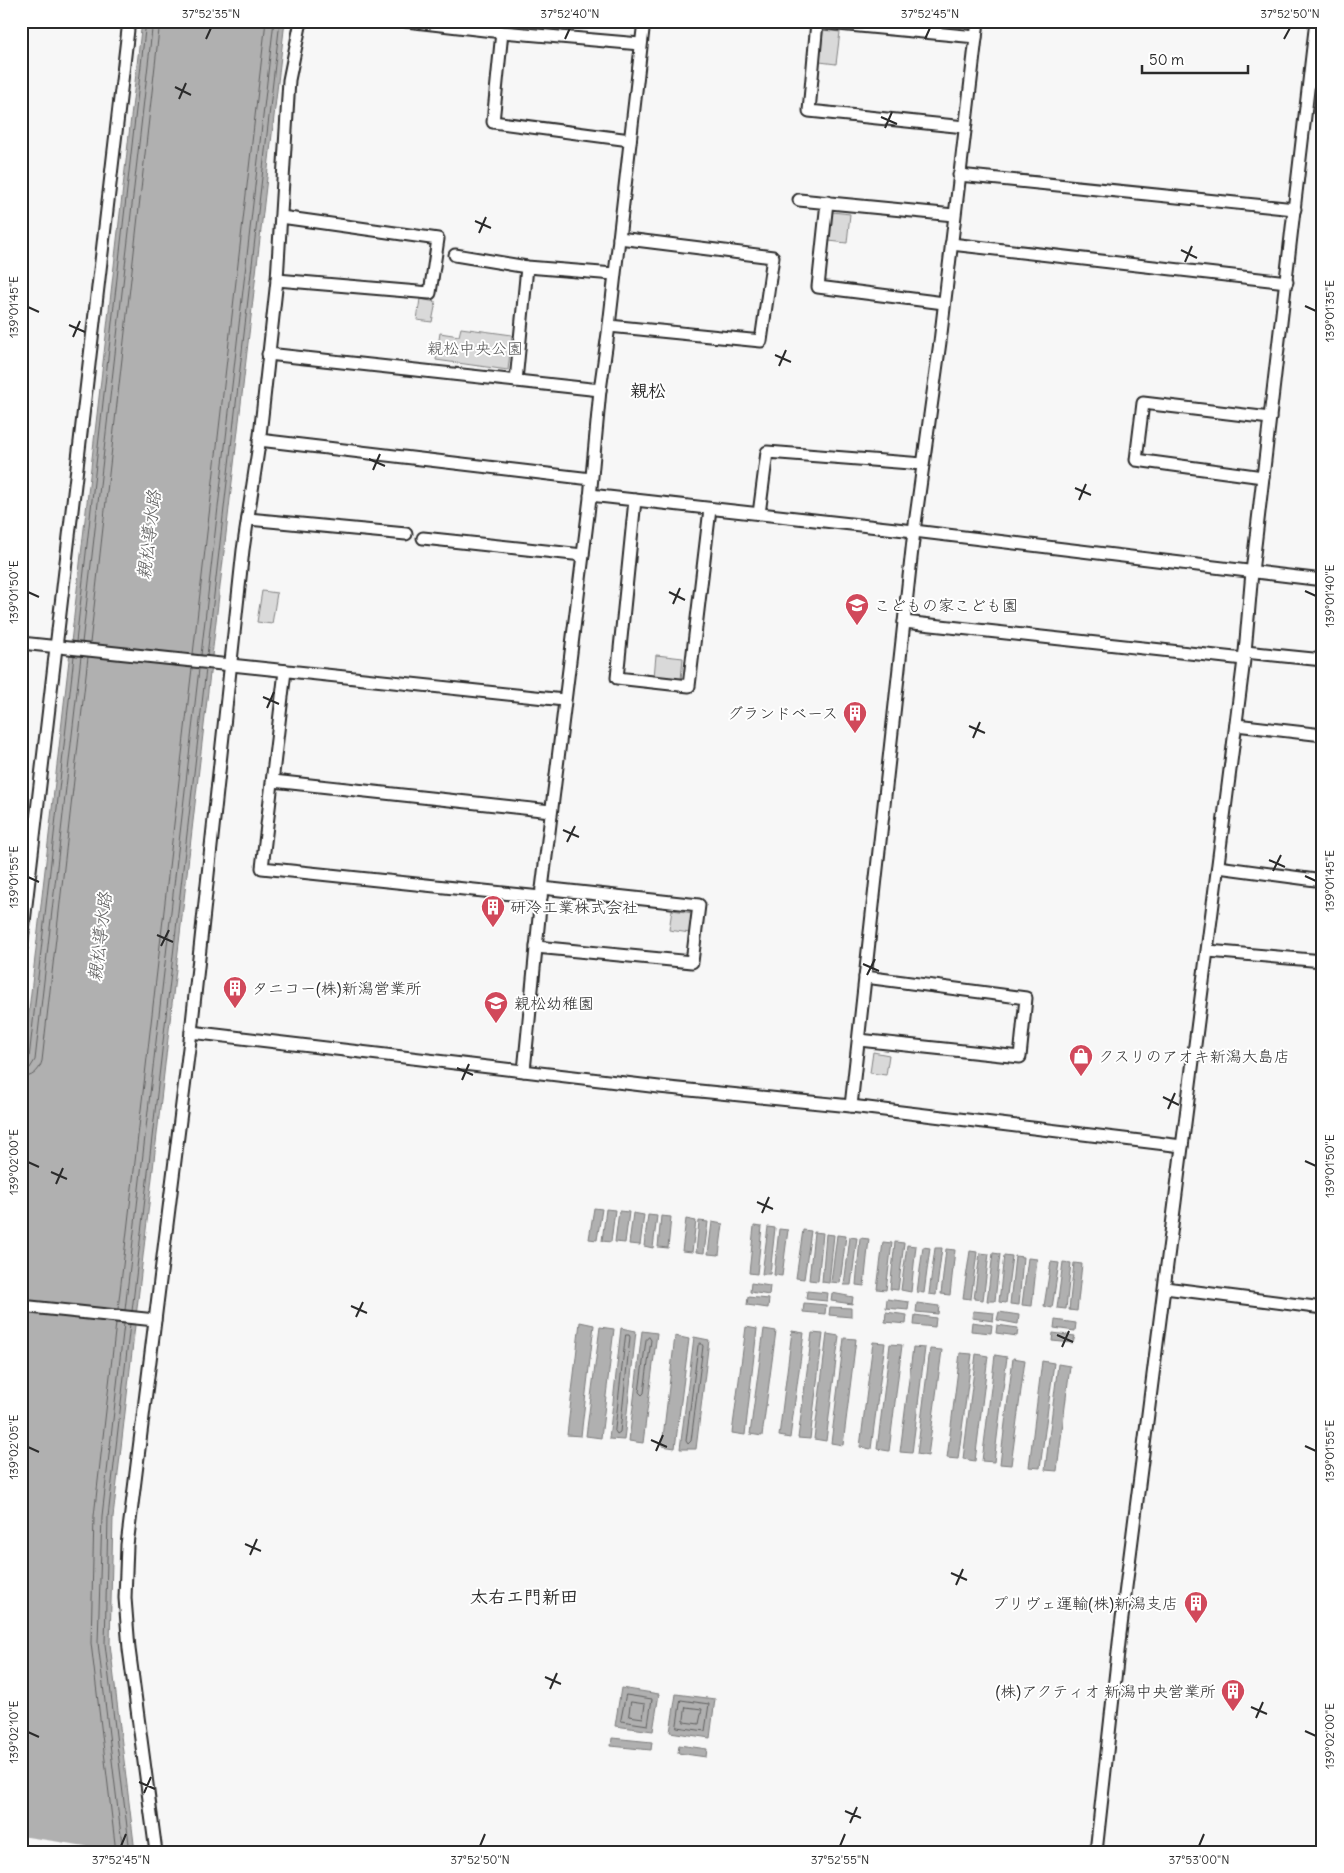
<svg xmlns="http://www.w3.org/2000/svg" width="1344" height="1873" viewBox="0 0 1344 1873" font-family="Delius,'Klee One',sans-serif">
  <rect width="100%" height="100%" fill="#f7f7f7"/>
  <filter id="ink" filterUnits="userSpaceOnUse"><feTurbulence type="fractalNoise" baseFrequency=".02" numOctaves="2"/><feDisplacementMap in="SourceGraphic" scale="10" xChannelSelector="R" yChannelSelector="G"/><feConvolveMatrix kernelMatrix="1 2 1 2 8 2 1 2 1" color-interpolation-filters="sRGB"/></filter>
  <g filter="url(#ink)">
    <!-- green -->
    <g fill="#d9d9d9" stroke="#828282">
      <path d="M 823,30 L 840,32 L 836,64 L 820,62 Z"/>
      <path d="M 832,212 L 850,214 L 847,243 L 829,241 Z"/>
      <path d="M 420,299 L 436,302 L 432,322 L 417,320 Z"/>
      <path d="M 461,328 L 512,335 L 508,370 L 436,360 L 440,333 L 459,336 Z"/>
      <path d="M 262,591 L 277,593 L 272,624 L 257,622 Z"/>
      <path d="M 656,655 L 683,658 L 681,680 L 654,677 Z"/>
      <path d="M 672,910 L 693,913 L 690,933 L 669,930 Z"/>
      <path d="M 873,1052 L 889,1055 L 886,1075 L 870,1073 Z"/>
    </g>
    <!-- water -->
    <g fill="#b0b0b0" stroke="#7b7b7b">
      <path d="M 142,21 L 285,21 L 113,1517 L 110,1644 L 135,1852 L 21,1852 L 21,1080 Z"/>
      <path d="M 594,1208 L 602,1209 L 597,1240 L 589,1239 Z"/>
      <path d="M 606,1209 L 615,1210 L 611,1242 L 602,1241 Z"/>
      <path d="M 619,1211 L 629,1212 L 625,1243 L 615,1242 Z"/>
      <path d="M 633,1213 L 644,1215 L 640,1245 L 629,1244 Z"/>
      <path d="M 648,1215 L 657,1216 L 653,1248 L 644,1246 Z"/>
      <path d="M 661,1216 L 671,1217 L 668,1248 L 658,1247 Z"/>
      <path d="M 686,1219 L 696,1221 L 692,1252 L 682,1251 Z"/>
      <path d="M 699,1221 L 708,1222 L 704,1253 L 696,1252 Z"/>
      <path d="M 712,1222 L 723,1224 L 719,1255 L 708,1254 Z"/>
      <path d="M 754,1226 L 762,1227 L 757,1274 L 749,1273 Z"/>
      <path d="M 768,1227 L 775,1228 L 770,1274 L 762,1274 Z"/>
      <path d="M 779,1229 L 788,1230 L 782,1276 L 774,1275 Z"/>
      <path d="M 803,1230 L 811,1231 L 804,1279 L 796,1278 Z"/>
      <path d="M 814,1232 L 823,1233 L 818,1281 L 809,1280 Z"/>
      <path d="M 826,1234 L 834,1235 L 829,1283 L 822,1282 Z"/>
      <path d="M 837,1235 L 846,1236 L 840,1283 L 831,1282 Z"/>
      <path d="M 850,1237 L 857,1238 L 851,1285 L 844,1285 Z"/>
      <path d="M 860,1238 L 869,1239 L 864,1286 L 856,1285 Z"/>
      <path d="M 883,1242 L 892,1243 L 886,1290 L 877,1289 Z"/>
      <path d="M 895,1242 L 904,1243 L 898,1290 L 890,1289 Z"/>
      <path d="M 907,1245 L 916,1246 L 911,1292 L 901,1290 Z"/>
      <path d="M 923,1247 L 930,1248 L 924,1293 L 917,1292 Z"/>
      <path d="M 935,1248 L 942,1248 L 936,1295 L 929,1294 Z"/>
      <path d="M 946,1249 L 955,1250 L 950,1295 L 941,1294 Z"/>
      <path d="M 970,1251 L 977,1252 L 971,1299 L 963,1298 Z"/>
      <path d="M 980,1253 L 989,1254 L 983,1300 L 974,1299 Z"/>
      <path d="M 993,1253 L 1000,1254 L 995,1301 L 987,1301 Z"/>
      <path d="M 1004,1255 L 1012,1256 L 1006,1303 L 999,1302 Z"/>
      <path d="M 1015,1256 L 1023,1257 L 1019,1305 L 1010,1304 Z"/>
      <path d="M 1028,1258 L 1037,1259 L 1032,1306 L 1022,1305 Z"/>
      <path d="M 1051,1262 L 1059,1263 L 1052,1308 L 1044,1306 Z"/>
      <path d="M 1063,1262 L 1071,1263 L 1066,1309 L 1057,1308 Z"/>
      <path d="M 1074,1263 L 1082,1264 L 1077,1311 L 1069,1310 Z"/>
      <path d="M 751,1283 L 770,1286 L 769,1295 L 750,1292 Z"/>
      <path d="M 807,1291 L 828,1293 L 827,1301 L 806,1299 Z"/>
      <path d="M 832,1293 L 853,1297 L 852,1304 L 831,1301 Z"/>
      <path d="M 748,1297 L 769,1299 L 768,1308 L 747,1305 Z"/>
      <path d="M 887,1299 L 909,1302 L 908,1310 L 886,1308 Z"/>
      <path d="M 804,1303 L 826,1305 L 825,1314 L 803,1312 Z"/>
      <path d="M 917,1303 L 939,1306 L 938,1314 L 916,1312 Z"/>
      <path d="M 830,1307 L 851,1308 L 851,1317 L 829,1315 Z"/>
      <path d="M 973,1311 L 994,1313 L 993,1321 L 972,1318 Z"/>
      <path d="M 886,1312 L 907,1315 L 906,1324 L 885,1322 Z"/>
      <path d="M 999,1312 L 1019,1315 L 1018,1324 L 997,1320 Z"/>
      <path d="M 915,1315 L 936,1318 L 935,1327 L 914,1325 Z"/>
      <path d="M 1055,1320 L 1076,1323 L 1075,1331 L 1054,1328 Z"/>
      <path d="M 580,1322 L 594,1325 L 581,1436 L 567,1435 Z"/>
      <path d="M 972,1322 L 992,1325 L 991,1333 L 971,1331 Z"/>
      <path d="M 997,1325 L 1018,1328 L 1017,1336 L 996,1333 Z"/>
      <path d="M 600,1327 L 614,1329 L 601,1438 L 586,1436 Z"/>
      <path d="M 746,1327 L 757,1329 L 745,1435 L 732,1433 Z"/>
      <path d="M 621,1328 L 636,1331 L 624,1440 L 609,1439 Z"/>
      <path d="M 764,1329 L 776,1331 L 762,1436 L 750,1434 Z"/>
      <path d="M 642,1331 L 657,1333 L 643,1443 L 629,1441 Z"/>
      <path d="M 792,1331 L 804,1333 L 790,1438 L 779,1436 Z"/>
      <path d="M 812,1333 L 823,1334 L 810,1439 L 798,1438 Z"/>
      <path d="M 1053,1333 L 1075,1336 L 1073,1343 L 1052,1341 Z"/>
      <path d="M 827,1334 L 839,1336 L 826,1441 L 814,1439 Z"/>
      <path d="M 675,1336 L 689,1339 L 675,1448 L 662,1446 Z"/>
      <path d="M 694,1337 L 709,1340 L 696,1449 L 680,1449 Z"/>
      <path d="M 844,1338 L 856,1339 L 843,1445 L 831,1443 Z"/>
      <path d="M 873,1342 L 885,1343 L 871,1449 L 860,1447 Z"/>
      <path d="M 890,1344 L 902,1345 L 889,1451 L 877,1449 Z"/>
      <path d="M 913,1347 L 925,1348 L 912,1453 L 900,1452 Z"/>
      <path d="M 930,1349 L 942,1350 L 928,1456 L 917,1454 Z"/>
      <path d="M 960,1353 L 972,1354 L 958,1459 L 947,1458 Z"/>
      <path d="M 976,1354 L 988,1356 L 975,1461 L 963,1459 Z"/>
      <path d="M 995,1355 L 1007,1357 L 994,1462 L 982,1461 Z"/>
      <path d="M 1013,1358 L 1025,1360 L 1011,1465 L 1000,1464 Z"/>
      <path d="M 1042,1361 L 1054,1363 L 1040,1468 L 1029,1467 Z"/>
      <path d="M 1058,1364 L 1070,1366 L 1057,1471 L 1045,1470 Z"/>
      <path d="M 621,1688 L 659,1694 L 653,1731 L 615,1726 Z"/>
      <path d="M 676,1694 L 715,1699 L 710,1738 L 670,1732 Z"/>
      <path d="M 612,1738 L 652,1742 L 651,1750 L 611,1746 Z"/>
      <path d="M 679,1745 L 707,1749 L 706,1757 L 678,1753 Z"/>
    </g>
    <!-- pier -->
    <path fill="#f7f7f7" d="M 21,1836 L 124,1852 L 21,1852 Z"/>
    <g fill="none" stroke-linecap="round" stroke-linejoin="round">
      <!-- shore -->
      <g stroke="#606060" stroke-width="1">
        <path d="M 76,642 L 146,21"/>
        <path d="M 82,643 L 153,21"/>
        <path d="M 90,643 L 160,21"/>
        <path d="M 193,654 L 266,21"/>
        <path d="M 201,655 L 274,21"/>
        <path d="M 207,656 L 280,21"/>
        <path d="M 21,1064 L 26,1063 L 29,1058 L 74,656"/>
        <path d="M 21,1070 L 30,1068 L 35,1060 L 81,656"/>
        <path d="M 21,1078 C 32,1077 39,1072 42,1061 L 88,657"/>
        <path d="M 118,1309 L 192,668"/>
        <path d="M 125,1310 L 199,669"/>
        <path d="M 132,1311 L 206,669"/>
        <path d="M 626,1335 L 629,1335 L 630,1337 L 620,1432 L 617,1434 L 615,1431 Z"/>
        <path d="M 649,1337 L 651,1340 L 644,1393 L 642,1395 L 639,1392 L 646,1340 Z"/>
        <path d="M 701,1343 L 703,1346 L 691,1441 L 688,1444 L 686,1441 L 698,1346 Z"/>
        <path d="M 626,1695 L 652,1699 L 648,1725 L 621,1721 Z"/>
        <path d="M 681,1700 L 709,1704 L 705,1731 L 677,1727 Z"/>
        <path d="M 631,1702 L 645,1704 L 643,1718 L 629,1716 Z"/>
        <path d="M 686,1707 L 702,1709 L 699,1724 L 684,1722 Z"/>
        <path d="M 116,1852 L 91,1643 L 94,1516 L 116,1323"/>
        <path d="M 123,1852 L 98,1643 L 102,1516 L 124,1324"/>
        <path d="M 130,1852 L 105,1644 L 108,1517 L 130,1324"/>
      </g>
      <!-- minor casing -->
      <g stroke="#2b2b2b" stroke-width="15">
        <g id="minor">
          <path d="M 406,21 L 502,32 L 640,44"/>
          <path d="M 502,32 L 493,122 L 630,140"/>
          <path d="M 965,127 L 809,111 L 817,22 L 976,37"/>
          <path d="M 959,175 L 1295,209"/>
          <path d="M 799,200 L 954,215"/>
          <path d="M 827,202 L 818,287 L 944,303"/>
          <path d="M 951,244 L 1287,282"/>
          <path d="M 455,255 L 527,267 L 614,274"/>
          <path d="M 277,280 L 430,293 L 438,239 L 281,217"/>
          <path d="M 609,326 L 761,341 L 773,257 L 619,238"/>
          <path d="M 268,354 L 600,390"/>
          <path d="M 516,381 L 527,267"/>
          <path d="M 259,440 L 591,479"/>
          <path d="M 1263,477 L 1136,460 L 1143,403 L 1270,418"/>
          <path d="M 590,495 L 914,531 L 1323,580"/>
          <path d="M 635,500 L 617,678 L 689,686 L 710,509"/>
          <path d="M 759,514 L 767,452 L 923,464"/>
          <path d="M 248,519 L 406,534"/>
          <path d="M 423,538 L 583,555"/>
          <path d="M 904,622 L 1244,659"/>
          <path d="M 21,643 L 564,700"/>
          <path d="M 1245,652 L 1323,660"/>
          <path d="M 285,671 L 262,868 L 541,897"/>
          <path d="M 1236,725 L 1323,735"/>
          <path d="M 273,781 L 551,811"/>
          <path d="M 1218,867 L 1323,881"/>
          <path d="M 536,947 L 692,962 L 699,905 L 542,888"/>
          <path d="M 21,948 L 129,21"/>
          <path d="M 1208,951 L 1323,961"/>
          <path d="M 191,1032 L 659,1087 L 851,1106 L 1182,1146"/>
          <path d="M 859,1040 L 1020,1057 L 1026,998 L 865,977"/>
          <path d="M 524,1071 L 541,897 L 590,498 L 600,390 L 609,326 L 644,21"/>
          <path d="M 851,1106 L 914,531 L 940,342 L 978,21"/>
          <path d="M 1165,1288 L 1323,1308"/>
          <path d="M 21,1306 L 155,1320"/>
          <path d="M 156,1852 L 129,1649 L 125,1598 L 127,1545 L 191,1032 L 243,550 L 259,444 L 277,280 L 289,80 L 301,21"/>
          <path d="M 1096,1852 L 1120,1634 L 1245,652 L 1252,572 L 1316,21"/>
        </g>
      </g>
      <!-- minor -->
      <use href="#minor" stroke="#fff" stroke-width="11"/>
    </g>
  </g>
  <!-- ticks -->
  <path fill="none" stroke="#2b2b2b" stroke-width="2" d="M 206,39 L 211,28M 565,39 L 570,28M 925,39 L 930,28M 1284,39 L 1290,28M 175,87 L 191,95M 179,99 L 186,83M 881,117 L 897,124M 885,128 L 892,112M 475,221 L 491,228M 479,233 L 486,217M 1181,250 L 1197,258M 1185,262 L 1192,246M 1305,306 L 1316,311M 28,307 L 39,312M 69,325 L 85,332M 73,337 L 80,321M 775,355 L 791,362M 779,366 L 786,350M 369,459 L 385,466M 373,470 L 380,454M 1075,488 L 1091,495M 1079,500 L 1086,484M 1305,591 L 1316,596M 28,592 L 39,597M 669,592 L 685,600M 673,604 L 680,588M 263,697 L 279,704M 267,708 L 274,692M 969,726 L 985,733M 973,738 L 980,722M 563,830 L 579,837M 567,842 L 575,826M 1269,860 L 1285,867M 1273,871 L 1281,855M 1305,876 L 1316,881M 28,877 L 39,882M 157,935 L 173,942M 161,946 L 169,930M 863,964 L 879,971M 867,975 L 875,959M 457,1068 L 473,1075M 462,1080 L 469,1064M 1163,1097 L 1179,1105M 1168,1109 L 1175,1093M 1305,1161 L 1316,1166M 28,1162 L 39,1167M 51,1172 L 67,1179M 56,1184 L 63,1168M 757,1202 L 773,1209M 762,1213 L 769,1197M 351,1306 L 367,1313M 356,1317 L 363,1302M 1057,1335 L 1073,1342M 1062,1347 L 1069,1331M 651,1440 L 667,1447M 1305,1446 L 1316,1451M 28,1447 L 39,1452M 656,1451 L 663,1435M 245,1544 L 261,1551M 250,1555 L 257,1539M 951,1573 L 967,1580M 956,1585 L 963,1569M 545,1677 L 561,1684M 550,1689 L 557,1673M 1251,1707 L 1267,1714M 1256,1718 L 1263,1702M 1305,1731 L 1316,1736M 28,1732 L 39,1737M 139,1782 L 155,1789M 144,1793 L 151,1777M 845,1811 L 861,1818M 850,1823 L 857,1807M 121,1846 L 126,1834M 480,1846 L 485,1834M 840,1846 L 845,1834M 1199,1846 L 1204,1834"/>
  <!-- icons -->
  <defs>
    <g id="school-pin" transform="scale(1.25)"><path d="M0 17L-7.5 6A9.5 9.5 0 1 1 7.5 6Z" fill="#d1495b" stroke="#fff"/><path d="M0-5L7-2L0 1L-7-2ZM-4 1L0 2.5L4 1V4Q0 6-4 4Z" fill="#fff"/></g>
    <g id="building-pin" transform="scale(1.25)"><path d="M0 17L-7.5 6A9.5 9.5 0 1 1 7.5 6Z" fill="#d1495b" stroke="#fff"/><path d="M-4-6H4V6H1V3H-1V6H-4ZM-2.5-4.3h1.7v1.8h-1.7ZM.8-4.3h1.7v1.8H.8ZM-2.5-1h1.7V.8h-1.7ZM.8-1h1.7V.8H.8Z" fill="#fff"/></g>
    <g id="shop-pin" transform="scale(1.25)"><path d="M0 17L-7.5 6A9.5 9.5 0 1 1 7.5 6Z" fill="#d1495b" stroke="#fff"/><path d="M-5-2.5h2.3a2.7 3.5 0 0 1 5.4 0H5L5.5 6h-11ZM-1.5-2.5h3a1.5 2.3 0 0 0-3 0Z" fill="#fff"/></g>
  </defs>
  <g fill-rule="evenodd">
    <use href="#school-pin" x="857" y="605"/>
    <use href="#building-pin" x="855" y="713"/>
    <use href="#building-pin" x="493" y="907"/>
    <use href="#building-pin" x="235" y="988"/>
    <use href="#school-pin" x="496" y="1003"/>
    <use href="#shop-pin" x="1081" y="1056"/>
    <use href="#building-pin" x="1196" y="1603"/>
    <use href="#building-pin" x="1233" y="1691"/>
  </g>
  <g text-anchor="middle" stroke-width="4" stroke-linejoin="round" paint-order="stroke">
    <!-- park labels -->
    <g font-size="16" fill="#565656" stroke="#fff">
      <text x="475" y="354">親松中央公園</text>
    </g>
    <!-- poi labels -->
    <g font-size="16" fill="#2b2b2b" stroke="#fff" text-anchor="start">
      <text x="874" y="611">こどもの家こども園</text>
      <text x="838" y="719" text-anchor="end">グランドベース</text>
      <text x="510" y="913">研冷工業株式会社</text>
      <text x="252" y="994">タニコー(株)新潟営業所</text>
      <text x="514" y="1009">親松幼稚園</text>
      <text x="1098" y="1062">クスリのアオキ新潟大島店</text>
      <text x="1178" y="1609" text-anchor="end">プリヴェ運輸(株)新潟支店</text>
      <text x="1216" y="1697" text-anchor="end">(株)アクティオ 新潟中央営業所</text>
    </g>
    <!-- neighbourhood labels -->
    <g font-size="18" font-weight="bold" fill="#2b2b2b" stroke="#fff">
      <text x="648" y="397">親松</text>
      <text x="524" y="1603">太右エ門新田</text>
    </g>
    <!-- water labels -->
    <g font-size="18" font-style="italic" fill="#5a5a5a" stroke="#fff">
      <text transform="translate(149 535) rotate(-83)" y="6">親松導水路</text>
      <text transform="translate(100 937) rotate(-83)" y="6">親松導水路</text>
    </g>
  </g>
  <!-- margin -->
  <rect width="1344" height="1873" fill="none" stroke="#fff" stroke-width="55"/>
  <!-- scale -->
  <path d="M1142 65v8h106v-8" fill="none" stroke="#2b2b2b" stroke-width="2.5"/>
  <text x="1149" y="65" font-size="15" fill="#2b2b2b" stroke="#ffffff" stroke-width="4" paint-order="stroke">50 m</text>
  <rect x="28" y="28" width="1288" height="1818" fill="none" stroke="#2b2b2b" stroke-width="2"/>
  <g font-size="12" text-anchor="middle" fill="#2b2b2b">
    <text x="211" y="18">37°52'35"N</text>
    <text x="570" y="18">37°52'40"N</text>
    <text x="930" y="18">37°52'45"N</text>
    <text x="1290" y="18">37°52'50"N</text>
    <text transform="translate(14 307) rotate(-90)" y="4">139°01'45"E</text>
    <text transform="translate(1330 311) rotate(-90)" y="4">139°01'35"E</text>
    <text transform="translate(14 592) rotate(-90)" y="4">139°01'50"E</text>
    <text transform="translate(1330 596) rotate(-90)" y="4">139°01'40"E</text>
    <text transform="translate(14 877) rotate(-90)" y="4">139°01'55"E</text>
    <text transform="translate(1330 881) rotate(-90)" y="4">139°01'45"E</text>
    <text transform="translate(14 1162) rotate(-90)" y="4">139°02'00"E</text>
    <text transform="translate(1330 1166) rotate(-90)" y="4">139°01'50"E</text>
    <text transform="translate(14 1447) rotate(-90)" y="4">139°02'05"E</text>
    <text transform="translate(1330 1451) rotate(-90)" y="4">139°01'55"E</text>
    <text transform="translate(14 1732) rotate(-90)" y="4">139°02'10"E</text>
    <text transform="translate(1330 1736) rotate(-90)" y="4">139°02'00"E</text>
    <text x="121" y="1864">37°52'45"N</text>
    <text x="480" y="1864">37°52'50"N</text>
    <text x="840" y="1864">37°52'55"N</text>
    <text x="1199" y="1864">37°53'00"N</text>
  </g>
</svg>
